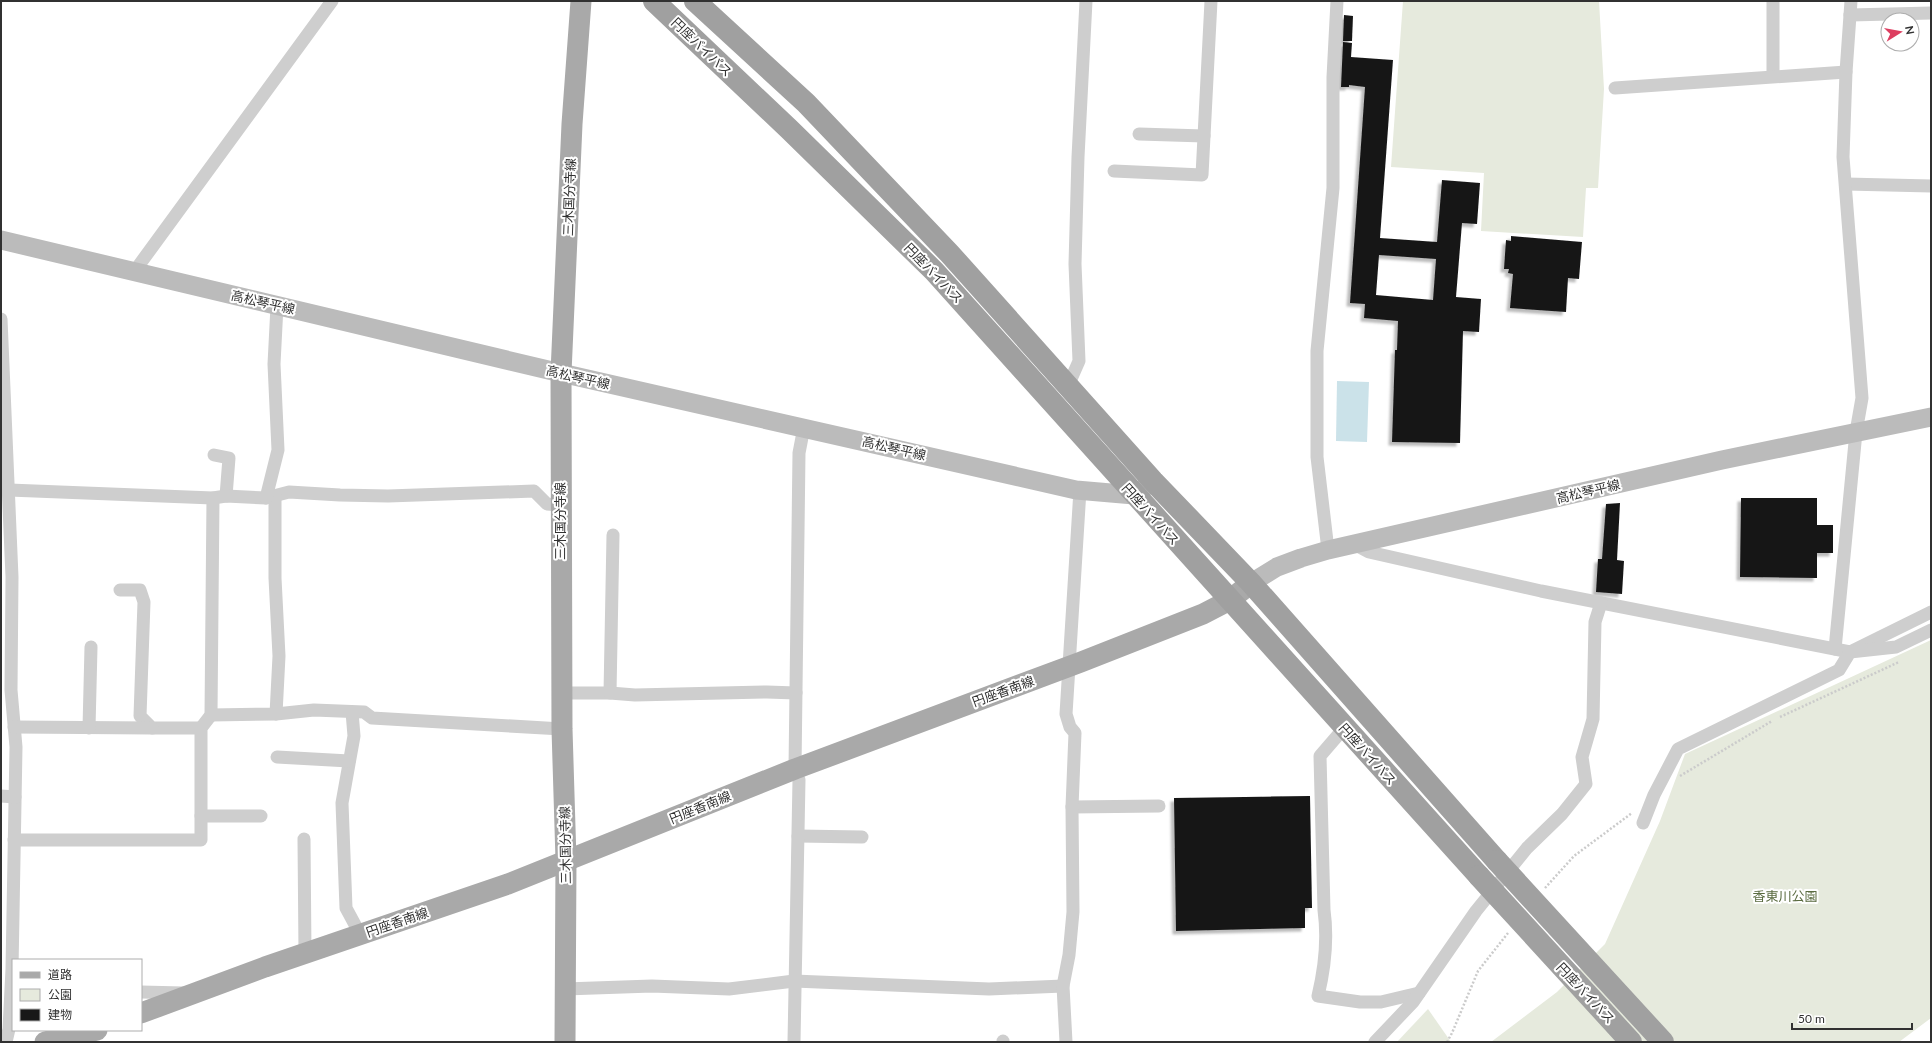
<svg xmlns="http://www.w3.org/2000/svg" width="1932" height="1043" viewBox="0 0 1932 1043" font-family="Lato,'Noto Sans JP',sans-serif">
  <defs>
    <filter id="shadow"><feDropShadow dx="-3.5" dy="3.5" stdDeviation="1" flood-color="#0004"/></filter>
  </defs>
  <rect width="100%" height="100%" fill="#fff"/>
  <!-- green -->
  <g fill="#e6eadd">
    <path d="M 1403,1 L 1599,1 L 1604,89 L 1598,188 L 1586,188 L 1583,237 L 1481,231 L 1484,173 L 1391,167 Z"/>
    <path d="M 1931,640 L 1931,1018 L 1899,1042 L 1491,1042 L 1557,992 L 1605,944 L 1660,821 L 1685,754 Z"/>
    <path d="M 1428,1009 L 1451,1042 L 1397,1042 Z"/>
  </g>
  <!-- water -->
  <path fill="#cbe2e9" d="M 1337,381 L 1369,382 L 1367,442 L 1336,441 Z"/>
  <!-- building -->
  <g fill="#181818" fill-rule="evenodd" filter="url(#shadow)">
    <path d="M 1344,15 L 1353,16 L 1352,41 L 1343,41 Z"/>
    <path d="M 1343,42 L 1352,43 L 1351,57 L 1393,60 L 1380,238 L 1437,242 L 1442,180 L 1480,183 L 1477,224 L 1462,223 L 1456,297 L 1481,299 L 1479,332 L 1463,331 L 1460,443 L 1392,442 L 1395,350 L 1397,350 L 1398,321 L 1364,318 L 1365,304 L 1350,303 L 1365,87 L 1349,85 L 1349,87 L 1341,87 ZM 1379,255 L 1436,259 L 1433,300 L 1376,295 Z"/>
    <path d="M 1511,236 L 1582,242 L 1579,279 L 1568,278 L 1566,312 L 1510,308 L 1513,274 L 1508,273 L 1509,269 L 1504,269 L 1506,240 L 1511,241 Z"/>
    <path d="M 1741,498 L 1817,498 L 1817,525 L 1833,525 L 1833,553 L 1817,553 L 1817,578 L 1740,577 Z"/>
    <path d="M 1620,503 L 1617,560 L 1624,561 L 1622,594 L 1596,592 L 1598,559 L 1602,559 L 1606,504 Z"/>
    <path d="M 1310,796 L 1312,908 L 1305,908 L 1305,928 L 1176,931 L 1174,798 Z"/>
  </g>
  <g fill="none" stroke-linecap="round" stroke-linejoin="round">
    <!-- path -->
    <g stroke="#cbcbcb" stroke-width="2.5" stroke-dasharray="2 2" stroke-linecap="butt">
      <path d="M 1780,717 L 1899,662"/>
      <path d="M 1680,776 L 1772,721"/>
      <path d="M 1545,888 L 1574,856 L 1632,813"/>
      <path d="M 1447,1042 L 1452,1033 L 1478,971 L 1508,933"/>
    </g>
    <!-- minor -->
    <g stroke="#cecece" stroke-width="13">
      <path d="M 1773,1 L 1773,76"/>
      <path d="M 1850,15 L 1931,13"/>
      <path d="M 1615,88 L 1846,72"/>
      <path d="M 1139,134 L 1204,136"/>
      <path d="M 1114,171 L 1202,175 L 1211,1"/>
      <path d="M 1846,184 L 1931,186"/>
      <path d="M 134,272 L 332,1"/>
      <path d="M 1,319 L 12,577 L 11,690 L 16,747 L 12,969 L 9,1029 L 6,1042"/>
      <path d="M 1068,386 L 1079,361 L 1075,264 L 1078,157 L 1086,1"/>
      <path d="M 214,455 L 229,458 L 226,496"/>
      <path d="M 9,490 L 213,498 L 226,496 L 266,498 L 289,492 L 340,495 L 388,496 L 534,491 L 547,504 L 560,505"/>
      <path d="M 275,496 L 275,578 L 279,656 L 276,714"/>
      <path d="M 266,498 L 278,450 L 274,364 L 277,306"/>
      <path d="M 1354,544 L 1369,552 L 1541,591 L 1850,652 L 1931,612"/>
      <path d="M 1328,550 L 1317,457 L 1317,351 L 1333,188 L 1333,77 L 1337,1"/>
      <path d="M 120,590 L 140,590 L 144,602 L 140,716 L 152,728 L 201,728"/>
      <path d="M 1835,649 L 1856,432 L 1862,398 L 1843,157 L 1846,72 L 1851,1"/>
      <path d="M 562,693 L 610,693 L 635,695 L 767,692 L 796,693"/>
      <path d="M 610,693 L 613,535"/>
      <path d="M 352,712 L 354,736 L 342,803 L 346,908 L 360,934"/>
      <path d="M 211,715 L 276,714 L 314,710 L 364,712 L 372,718 L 562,729"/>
      <path d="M 14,727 L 152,728"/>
      <path d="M 1345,727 L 1320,756 L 1324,910 C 1328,939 1325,967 1318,996 L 1360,1002 L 1381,1002 L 1419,993"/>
      <path d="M 89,728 L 91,647"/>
      <path d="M 277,757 L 349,761"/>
      <path d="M 1,796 L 15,797"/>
      <path d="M 1072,807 L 1159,806"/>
      <path d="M 201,816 L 261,816"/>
      <path d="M 1643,823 L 1654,795 L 1678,749 L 1839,670 L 1850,652 L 1896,647 L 1931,630"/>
      <path d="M 798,836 L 862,837"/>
      <path d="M 304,839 L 305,953"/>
      <path d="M 14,840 L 201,840 L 201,728 L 211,715 L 213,498"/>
      <path d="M 565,989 L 652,986 L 729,989 L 794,981 L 989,989 L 1063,986"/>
      <path d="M 141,992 L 183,993"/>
      <path d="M 794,1042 L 799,780 L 795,769 L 799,453 L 804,427"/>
      <path d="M 1003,1042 L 1003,1041"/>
      <path d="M 1066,1042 L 1063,986 L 1069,955 L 1073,912 L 1072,807 L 1075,733 L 1070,727 L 1066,714 L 1080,490"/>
      <path d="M 1375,1042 L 1413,1002 L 1476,911 L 1527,848 L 1562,814 L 1586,784 L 1582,757 L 1593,719 L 1595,622 L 1601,603"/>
    </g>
    <!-- secondary -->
    <g stroke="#bbb" stroke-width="19">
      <path d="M 1,240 L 561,373 L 1076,490 L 1134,495 L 1144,488"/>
      <path d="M 1251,583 L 1277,567 L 1301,558 L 1328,550 L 1722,460 L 1931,417"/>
    </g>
    <!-- primary -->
    <g stroke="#a9a9a9" stroke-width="21">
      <path d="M 141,1013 L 265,967 L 508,884 L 795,769 L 1081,662 L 1203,614 L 1230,600 L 1251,583"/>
      <path d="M 45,1042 L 97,1030"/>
      <path d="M 565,1042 L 566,860 L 562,729 L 561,373 L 572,124 L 581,1"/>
    </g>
    <!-- trunk -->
    <g stroke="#a0a0a0" stroke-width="22">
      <path d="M 654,1 L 789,129 L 934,271 L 1479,876"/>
      <path d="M 695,1 L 806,103 L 949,253 L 1153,481 L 1251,583 L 1497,861"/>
    </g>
    <!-- trunk-bridge -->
    <g stroke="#a0a0a0" stroke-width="22">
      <path d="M 1497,861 L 1663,1042"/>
      <path d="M 1479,876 L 1631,1042"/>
    </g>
  </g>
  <g text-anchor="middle" stroke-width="4" stroke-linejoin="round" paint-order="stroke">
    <!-- street labels -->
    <g font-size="13" fill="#313131" stroke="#fff">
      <text transform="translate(702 47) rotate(44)" y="5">円座バイパス</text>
      <text transform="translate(569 197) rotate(-88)" y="5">三木国分寺線</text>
      <text transform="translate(934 273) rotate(46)" y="5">円座バイパス</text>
      <text transform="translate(263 302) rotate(13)" y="5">高松琴平線</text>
      <text transform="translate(578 377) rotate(13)" y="5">高松琴平線</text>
      <text transform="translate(894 448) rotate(13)" y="5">高松琴平線</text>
      <text transform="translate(1588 491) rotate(-13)" y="5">高松琴平線</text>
      <text transform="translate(1151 514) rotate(48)" y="5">円座バイパス</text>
      <text transform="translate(560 521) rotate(-90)" y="5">三木国分寺線</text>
      <text transform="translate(1003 691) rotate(-20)" y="5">円座香南線</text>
      <text transform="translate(1368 754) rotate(48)" y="5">円座バイパス</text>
      <text transform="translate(700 807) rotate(-22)" y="5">円座香南線</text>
      <text transform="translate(565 845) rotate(-91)" y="5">三木国分寺線</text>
      <text transform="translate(397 922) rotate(-19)" y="5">円座香南線</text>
      <text transform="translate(1586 993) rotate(47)" y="5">円座バイパス</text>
    </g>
    <!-- park labels -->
    <g font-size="13" fill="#5a6b40" stroke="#fff">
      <text x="1785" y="901">香東川公園</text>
    </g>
  </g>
  <!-- border -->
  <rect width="1932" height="1043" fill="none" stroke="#313131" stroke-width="4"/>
  <!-- legend -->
  <rect x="12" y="959" width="130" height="72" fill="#ffffff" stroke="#adadad"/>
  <rect x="20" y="972" width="20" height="6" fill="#a9a9a9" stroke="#adadad"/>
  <text x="48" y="979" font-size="12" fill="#313131">道路</text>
  <rect x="20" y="989" width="20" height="12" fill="#e6eadd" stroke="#adadad"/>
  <text x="48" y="999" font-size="12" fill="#313131">公園</text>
  <rect x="20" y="1009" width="20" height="12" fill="#181818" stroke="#adadad"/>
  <text x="48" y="1019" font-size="12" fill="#313131">建物</text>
  <!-- north arrow -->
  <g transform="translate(1900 32) rotate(79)"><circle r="19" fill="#ffffff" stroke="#adadad"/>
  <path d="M0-3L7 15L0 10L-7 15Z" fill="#dd3e60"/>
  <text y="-6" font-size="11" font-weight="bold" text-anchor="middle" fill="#313131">N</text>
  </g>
  <!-- scale -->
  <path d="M1792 1023v6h120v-6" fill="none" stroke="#313131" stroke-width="2"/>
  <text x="1798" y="1023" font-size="12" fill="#313131" stroke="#ffffff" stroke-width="3" paint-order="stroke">50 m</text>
</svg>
